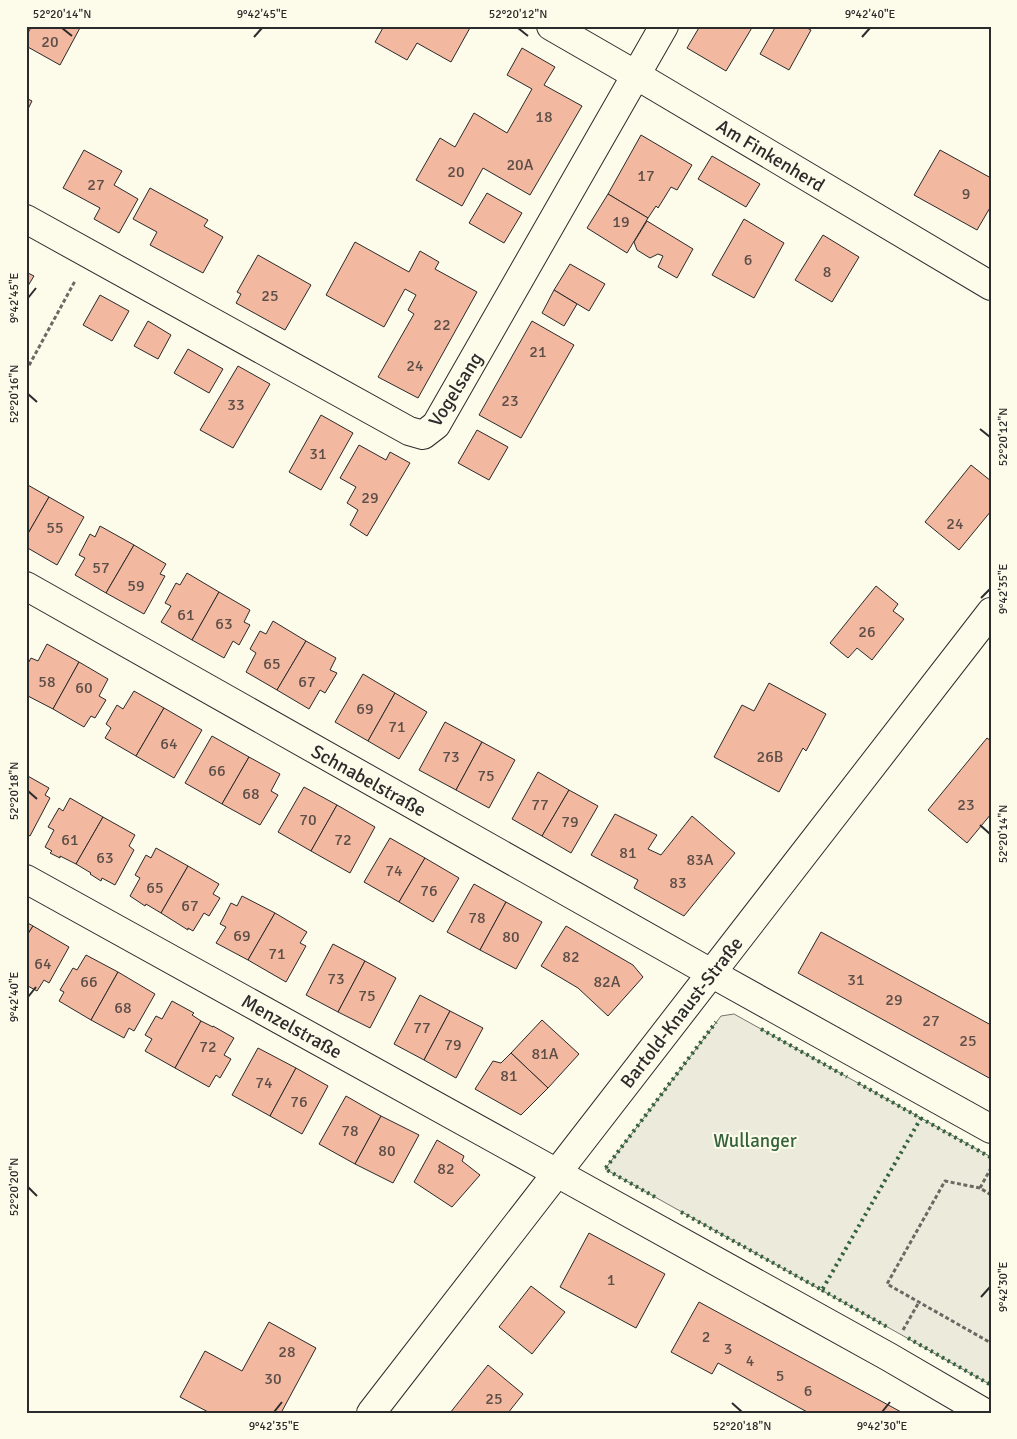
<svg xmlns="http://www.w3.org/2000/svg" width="1017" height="1439" viewBox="0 0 1017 1439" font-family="Signika,sans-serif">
  <rect width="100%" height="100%" fill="#fdfbea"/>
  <!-- green -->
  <path fill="#ecebdb" stroke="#74746e" d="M 734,1014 L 991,1157 L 991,1385 L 605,1169 L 721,1016 Z"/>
  <!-- building -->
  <g fill="#f2b8a0" stroke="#2b2b2b">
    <path d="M 32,26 L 81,26 L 60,65 L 26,46 L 26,36 Z"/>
    <path d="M 384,26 L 471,26 L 451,62 L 417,43 L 407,60 L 375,42 Z"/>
    <path d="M 700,26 L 753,26 L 726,71 L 687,48 Z"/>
    <path d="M 776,26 L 803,26 L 811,30 L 789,70 L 760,54 Z"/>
    <path d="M 522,48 L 555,67 L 544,85 L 582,106 L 530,195 L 483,168 L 462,206 L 416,180 L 440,138 L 455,147 L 474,113 L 507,133 L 532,89 L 507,75 Z"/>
    <path d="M 26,98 L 32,101 L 26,113 Z"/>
    <path d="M 641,135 L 692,165 L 677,190 L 671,187 L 658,208 L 656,206 L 648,218 L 608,194 Z"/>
    <path d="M 84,150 L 122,171 L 114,185 L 138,199 L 119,233 L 94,219 L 100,208 L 63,188 Z"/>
    <path d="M 940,150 L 991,178 L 991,206 L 977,230 L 914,195 Z"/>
    <path d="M 712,156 L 760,184 L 746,207 L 698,179 Z"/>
    <path d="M 150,188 L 208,220 L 204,226 L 223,237 L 203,273 L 150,245 L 157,232 L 133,219 Z"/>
    <path d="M 487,193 L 522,213 L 504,243 L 469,223 Z"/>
    <path d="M 608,194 L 648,218 L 627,253 L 587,228 Z"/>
    <path d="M 744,219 L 784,243 L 754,298 L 712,275 Z"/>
    <path d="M 647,221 L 693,249 L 677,278 L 658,267 L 663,256 L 658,254 L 650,258 L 637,250 L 634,242 Z"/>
    <path d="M 823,235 L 859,257 L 832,302 L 795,280 Z"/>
    <path d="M 355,242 L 409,272 L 420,251 L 439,262 L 435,269 L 477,292 L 418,398 L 378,377 L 414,314 L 408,310 L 416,295 L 405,289 L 384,327 L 326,295 Z"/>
    <path d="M 258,255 L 311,285 L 285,330 L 236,303 L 241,294 L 237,292 Z"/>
    <path d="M 570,264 L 605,284 L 589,311 L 554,290 Z"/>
    <path d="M 26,272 L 34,276 L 26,289 Z"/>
    <path d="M 554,290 L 577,304 L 564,326 L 542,313 Z"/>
    <path d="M 100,295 L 129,311 L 112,341 L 83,325 Z"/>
    <path d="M 148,321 L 171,335 L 158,359 L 134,346 Z"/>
    <path d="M 532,321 L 574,345 L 521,438 L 479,415 Z"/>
    <path d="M 188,349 L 223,369 L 209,393 L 174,373 Z"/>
    <path d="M 238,366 L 270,384 L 233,448 L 200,430 Z"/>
    <path d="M 321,415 L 353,433 L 321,490 L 289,472 Z"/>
    <path d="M 477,430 L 508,447 L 489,480 L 458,463 Z"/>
    <path d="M 359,445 L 386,460 L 390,452 L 410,463 L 367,536 L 350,525 L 358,510 L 347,503 L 356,487 L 340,478 Z"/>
    <path d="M 971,465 L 991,481 L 991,511 L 959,550 L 925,522 Z"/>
    <path d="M 26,484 L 49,497 L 26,537 Z"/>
    <path d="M 49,497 L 84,517 L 57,565 L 26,547 L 26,537 Z"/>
    <path d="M 100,526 L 134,545 L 106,593 L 75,575 L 85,558 L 79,555 L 90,534 L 95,537 Z"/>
    <path d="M 134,545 L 166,564 L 160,574 L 165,576 L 144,614 L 106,593 Z"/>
    <path d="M 187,573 L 219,592 L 192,640 L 161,622 L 171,606 L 165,603 L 176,583 L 180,585 Z"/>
    <path d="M 876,586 L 898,604 L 893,611 L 904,619 L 872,660 L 857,648 L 848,658 L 830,643 Z"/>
    <path d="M 219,592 L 250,610 L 244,622 L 250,625 L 239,645 L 233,641 L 224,658 L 192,640 Z"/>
    <path d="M 273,621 L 306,641 L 277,690 L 246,672 L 256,653 L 250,649 L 260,631 L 266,634 Z"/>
    <path d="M 306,641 L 336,658 L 330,670 L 337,673 L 325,693 L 320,690 L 309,709 L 277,690 Z"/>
    <path d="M 47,644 L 79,662 L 53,709 L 26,695 L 26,667 L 31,658 L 38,661 Z"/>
    <path d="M 79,662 L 108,679 L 99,696 L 106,700 L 95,718 L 91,716 L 84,727 L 53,709 Z"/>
    <path d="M 363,674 L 395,693 L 368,741 L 335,722 Z"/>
    <path d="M 769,683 L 826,714 L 806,751 L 803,748 L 779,792 L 714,757 L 742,705 L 754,711 Z"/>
    <path d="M 134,691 L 164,708 L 136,756 L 105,738 L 111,728 L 106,724 L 117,705 L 123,709 Z"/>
    <path d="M 395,693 L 427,712 L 399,759 L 368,741 Z"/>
    <path d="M 164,708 L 202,730 L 174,778 L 136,756 Z"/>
    <path d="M 445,722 L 482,742 L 456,790 L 419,770 Z"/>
    <path d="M 212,736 L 249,757 L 222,804 L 185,783 Z"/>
    <path d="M 987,738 L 991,741 L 991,814 L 967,843 L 928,810 Z"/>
    <path d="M 482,742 L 515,760 L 489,808 L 456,790 Z"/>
    <path d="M 249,757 L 280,774 L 271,791 L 278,795 L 260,825 L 222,804 Z"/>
    <path d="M 538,772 L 569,790 L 542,836 L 512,819 Z"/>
    <path d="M 26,775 L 49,788 L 45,795 L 50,798 L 30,836 L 26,834 Z"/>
    <path d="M 304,787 L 337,805 L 311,851 L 278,832 Z"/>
    <path d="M 569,790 L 598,806 L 571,853 L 542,836 Z"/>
    <path d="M 70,798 L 103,817 L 76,864 L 60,856 L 60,858 L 50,853 L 52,851 L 45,847 L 54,830 L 48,827 L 59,808 L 63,811 Z"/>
    <path d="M 337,805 L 375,827 L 350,873 L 311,851 Z"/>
    <path d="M 615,814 L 657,835 L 648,849 L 661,855 L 692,816 L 735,853 L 684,916 L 634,888 L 638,880 L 591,855 Z"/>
    <path d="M 103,817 L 135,835 L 129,846 L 134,850 L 115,885 L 102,878 L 101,881 L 90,874 L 91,873 L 76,864 Z"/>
    <path d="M 390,838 L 425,858 L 399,902 L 364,882 Z"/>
    <path d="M 156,848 L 188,866 L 161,913 L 146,904 L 145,906 L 130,896 L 140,878 L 135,875 L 146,855 L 151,858 Z"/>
    <path d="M 425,858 L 459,878 L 433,922 L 399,902 Z"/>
    <path d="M 188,866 L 219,884 L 213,894 L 220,898 L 209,916 L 204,913 L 193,931 L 188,928 L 188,930 L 161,913 Z"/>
    <path d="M 474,884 L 506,902 L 480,950 L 447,932 Z"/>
    <path d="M 242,896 L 275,913 L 248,960 L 216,943 L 226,927 L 220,924 L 231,903 L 237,906 Z"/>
    <path d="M 506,902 L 542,922 L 516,969 L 480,950 Z"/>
    <path d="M 275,913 L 307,932 L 300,943 L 306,946 L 286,982 L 248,960 Z"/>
    <path d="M 26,922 L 33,926 L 26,937 Z"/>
    <path d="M 33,926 L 69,947 L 49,983 L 44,980 L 37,991 L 26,985 L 26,937 Z"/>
    <path d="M 566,926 L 633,965 L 643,977 L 608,1016 L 578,988 L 541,966 Z"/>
    <path d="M 821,932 L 991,1025 L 991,1079 L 798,973 Z"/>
    <path d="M 333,944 L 365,961 L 338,1012 L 306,995 Z"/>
    <path d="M 86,955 L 118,972 L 91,1020 L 59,1001 L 64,992 L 60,990 L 73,968 L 77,970 Z"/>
    <path d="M 365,961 L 396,978 L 370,1028 L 338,1012 Z"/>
    <path d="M 118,972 L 155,994 L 134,1031 L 129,1028 L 124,1038 L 91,1020 Z"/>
    <path d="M 420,995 L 450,1011 L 424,1060 L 394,1044 Z"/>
    <path d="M 172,1001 L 194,1013 L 192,1015 L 201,1021 L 175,1068 L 145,1051 L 152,1039 L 145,1035 L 156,1016 L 162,1019 Z"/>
    <path d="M 450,1011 L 483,1028 L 456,1078 L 424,1060 Z"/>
    <path d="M 542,1020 L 579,1054 L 548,1088 L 511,1053 Z"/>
    <path d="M 201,1021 L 213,1027 L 213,1026 L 234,1038 L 224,1055 L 231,1059 L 220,1078 L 216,1075 L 209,1087 L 175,1068 Z"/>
    <path d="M 258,1048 L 296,1068 L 270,1116 L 232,1095 Z"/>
    <path d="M 511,1053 L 548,1088 L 521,1115 L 475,1089 L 493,1061 L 501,1063 Z"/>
    <path d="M 296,1068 L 328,1086 L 302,1134 L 270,1116 Z"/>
    <path d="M 346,1096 L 381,1116 L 355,1164 L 319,1144 Z"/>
    <path d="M 381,1116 L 419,1135 L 393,1183 L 355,1164 Z"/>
    <path d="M 437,1140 L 464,1156 L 462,1161 L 480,1175 L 452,1207 L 414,1182 Z"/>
    <path d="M 589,1233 L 665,1274 L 636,1328 L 560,1287 Z"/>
    <path d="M 531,1286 L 565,1312 L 532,1354 L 499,1327 Z"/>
    <path d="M 699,1302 L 903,1413 L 809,1413 L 718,1363 L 712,1374 L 671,1352 Z"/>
    <path d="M 269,1322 L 316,1348 L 281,1413 L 210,1413 L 180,1397 L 205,1351 L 242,1371 Z"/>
    <path d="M 488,1365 L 523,1394 L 508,1413 L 450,1413 Z"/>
  </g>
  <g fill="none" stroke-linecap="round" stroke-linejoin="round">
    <!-- minor casing -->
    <g stroke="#2b2b2b" stroke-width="30">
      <g id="minor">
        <path d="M 551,26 L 636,75 L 991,286"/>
        <path d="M 26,219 L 409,431 L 423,435 L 436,425 L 664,26"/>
        <path d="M 26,586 L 711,973 L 991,1129"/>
        <path d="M 26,879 L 557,1173 L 889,1357 L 985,1413"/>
        <path d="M 371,1413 L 991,612"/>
      </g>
    </g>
    <!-- path -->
    <g stroke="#6a6964" stroke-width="3" stroke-dasharray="4 2.5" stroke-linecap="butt">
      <path d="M 26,371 L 75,281"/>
      <path d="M 980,1188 L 991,1168"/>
      <path d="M 991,1195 L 980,1188 L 945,1181 L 887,1284 L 991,1343"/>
      <path d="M 903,1330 L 919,1302"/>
    </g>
    <!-- minor -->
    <use href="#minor" stroke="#fdfbea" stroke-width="28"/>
    <!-- hedge -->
    <g stroke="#34623c" stroke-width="4" stroke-dasharray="2.5 4" stroke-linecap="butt">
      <path d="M 761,1029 L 847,1077"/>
      <path d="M 858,1083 L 990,1157"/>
      <path d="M 655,1197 L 605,1169 L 716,1022"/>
      <path d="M 681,1212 L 822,1290 L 921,1118"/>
      <path d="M 822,1290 L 889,1328"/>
      <path d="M 908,1338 L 991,1385"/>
    </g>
  </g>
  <!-- ticks -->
  <path fill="none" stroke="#2b2b2b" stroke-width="2" d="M 62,28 L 72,36M 518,28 L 528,36M 254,37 L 262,28M 862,37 L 870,28M 28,298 L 36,288M 28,394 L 37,402M 980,429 L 990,437M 981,598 L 990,589M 28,791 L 37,799M 980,825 L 990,834M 28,997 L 36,987M 28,1187 L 37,1196M 981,1297 L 990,1287M 732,1403 L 742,1412M 274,1412 L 282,1402M 882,1412 L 890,1402"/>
  <g text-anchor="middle" stroke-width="4" stroke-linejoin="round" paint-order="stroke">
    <!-- number labels -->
    <g font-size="16" fill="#5d4e48">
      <text x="50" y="47">20</text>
      <text x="544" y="122">18</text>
      <text x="520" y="170">20A</text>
      <text x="456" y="177">20</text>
      <text x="646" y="181">17</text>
      <text x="96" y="190">27</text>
      <text x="966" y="199">9</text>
      <text x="621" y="227">19</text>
      <text x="748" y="265">6</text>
      <text x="827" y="277">8</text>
      <text x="270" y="301">25</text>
      <text x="442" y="330">22</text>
      <text x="538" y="357">21</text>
      <text x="415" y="371">24</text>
      <text x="510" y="406">23</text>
      <text x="236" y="410">33</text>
      <text x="318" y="459">31</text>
      <text x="370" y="503">29</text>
      <text x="955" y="529">24</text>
      <text x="55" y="533">55</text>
      <text x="101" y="573">57</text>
      <text x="136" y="591">59</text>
      <text x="186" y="620">61</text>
      <text x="224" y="629">63</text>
      <text x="867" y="637">26</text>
      <text x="272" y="669">65</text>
      <text x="47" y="687">58</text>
      <text x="307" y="687">67</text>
      <text x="84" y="693">60</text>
      <text x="365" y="714">69</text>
      <text x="397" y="732">71</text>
      <text x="169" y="749">64</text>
      <text x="451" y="762">73</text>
      <text x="770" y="762">26B</text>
      <text x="217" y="776">66</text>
      <text x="486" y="781">75</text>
      <text x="251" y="799">68</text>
      <text x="540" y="810">77</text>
      <text x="966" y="810">23</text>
      <text x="308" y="825">70</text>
      <text x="570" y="827">79</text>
      <text x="70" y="845">61</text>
      <text x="343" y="845">72</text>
      <text x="628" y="858">81</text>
      <text x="105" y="863">63</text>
      <text x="700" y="865">83A</text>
      <text x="394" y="876">74</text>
      <text x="678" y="888">83</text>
      <text x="155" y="893">65</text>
      <text x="429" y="896">76</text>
      <text x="190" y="911">67</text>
      <text x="477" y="923">78</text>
      <text x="242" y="941">69</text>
      <text x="511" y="942">80</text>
      <text x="277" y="959">71</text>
      <text x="571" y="962">82</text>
      <text x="43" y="969">64</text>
      <text x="336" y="984">73</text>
      <text x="856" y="985">31</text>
      <text x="89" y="987">66</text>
      <text x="607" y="987">82A</text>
      <text x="367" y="1001">75</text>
      <text x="894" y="1005">29</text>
      <text x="123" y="1013">68</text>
      <text x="931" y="1026">27</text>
      <text x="422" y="1033">77</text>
      <text x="968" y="1046">25</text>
      <text x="453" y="1050">79</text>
      <text x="208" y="1052">72</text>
      <text x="545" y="1059">81A</text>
      <text x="509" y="1081">81</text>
      <text x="264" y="1088">74</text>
      <text x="299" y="1107">76</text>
      <text x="350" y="1136">78</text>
      <text x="387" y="1156">80</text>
      <text x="446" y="1174">82</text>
      <text x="611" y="1285">1</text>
      <text x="706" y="1342">2</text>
      <text x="728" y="1354">3</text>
      <text x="287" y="1357">28</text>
      <text x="750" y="1366">4</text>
      <text x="780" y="1381">5</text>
      <text x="273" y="1384">30</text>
      <text x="808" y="1396">6</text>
      <text x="494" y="1404">25</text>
    </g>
    <!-- street labels -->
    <g font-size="19" fill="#2b2b2b" stroke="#fdfbea">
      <text transform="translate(771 155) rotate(31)" y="7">Am Finkenherd</text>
      <text transform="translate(455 389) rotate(-58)" y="7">Vogelsang</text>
      <text transform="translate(369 780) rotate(29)" y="7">Schnabelstraße</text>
      <text transform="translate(681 1012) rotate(-52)" y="7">Bartold-Knaust-Straße</text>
      <text transform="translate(292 1026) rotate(29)" y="7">Menzelstraße</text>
    </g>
    <!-- park labels -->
    <g font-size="19" fill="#34623c" stroke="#fdfbea">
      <text x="755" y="1147">Wullanger</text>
    </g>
  </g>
  <!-- border -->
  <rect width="1017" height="1439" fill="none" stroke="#fdfbea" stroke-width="55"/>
  <rect x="28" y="28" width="962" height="1384" fill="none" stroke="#2b2b2b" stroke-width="2"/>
  <g font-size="12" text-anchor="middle" fill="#2b2b2b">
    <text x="62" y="18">52°20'14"N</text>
    <text x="262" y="18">9°42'45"E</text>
    <text x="518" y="18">52°20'12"N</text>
    <text x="870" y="18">9°42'40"E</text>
    <text transform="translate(14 298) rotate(-90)" y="4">9°42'45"E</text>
    <text transform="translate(14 394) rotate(-90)" y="4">52°20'16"N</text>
    <text transform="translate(1003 437) rotate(-90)" y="4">52°20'12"N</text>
    <text transform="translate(1003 589) rotate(-90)" y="4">9°42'35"E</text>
    <text transform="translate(14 791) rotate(-90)" y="4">52°20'18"N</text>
    <text transform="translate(1003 834) rotate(-90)" y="4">52°20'14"N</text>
    <text transform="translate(14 997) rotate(-90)" y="4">9°42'40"E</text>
    <text transform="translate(14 1187) rotate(-90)" y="4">52°20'20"N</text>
    <text transform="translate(1003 1287) rotate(-90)" y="4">9°42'30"E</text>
    <text x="274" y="1430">9°42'35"E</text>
    <text x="742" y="1430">52°20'18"N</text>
    <text x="882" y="1430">9°42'30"E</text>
  </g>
</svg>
